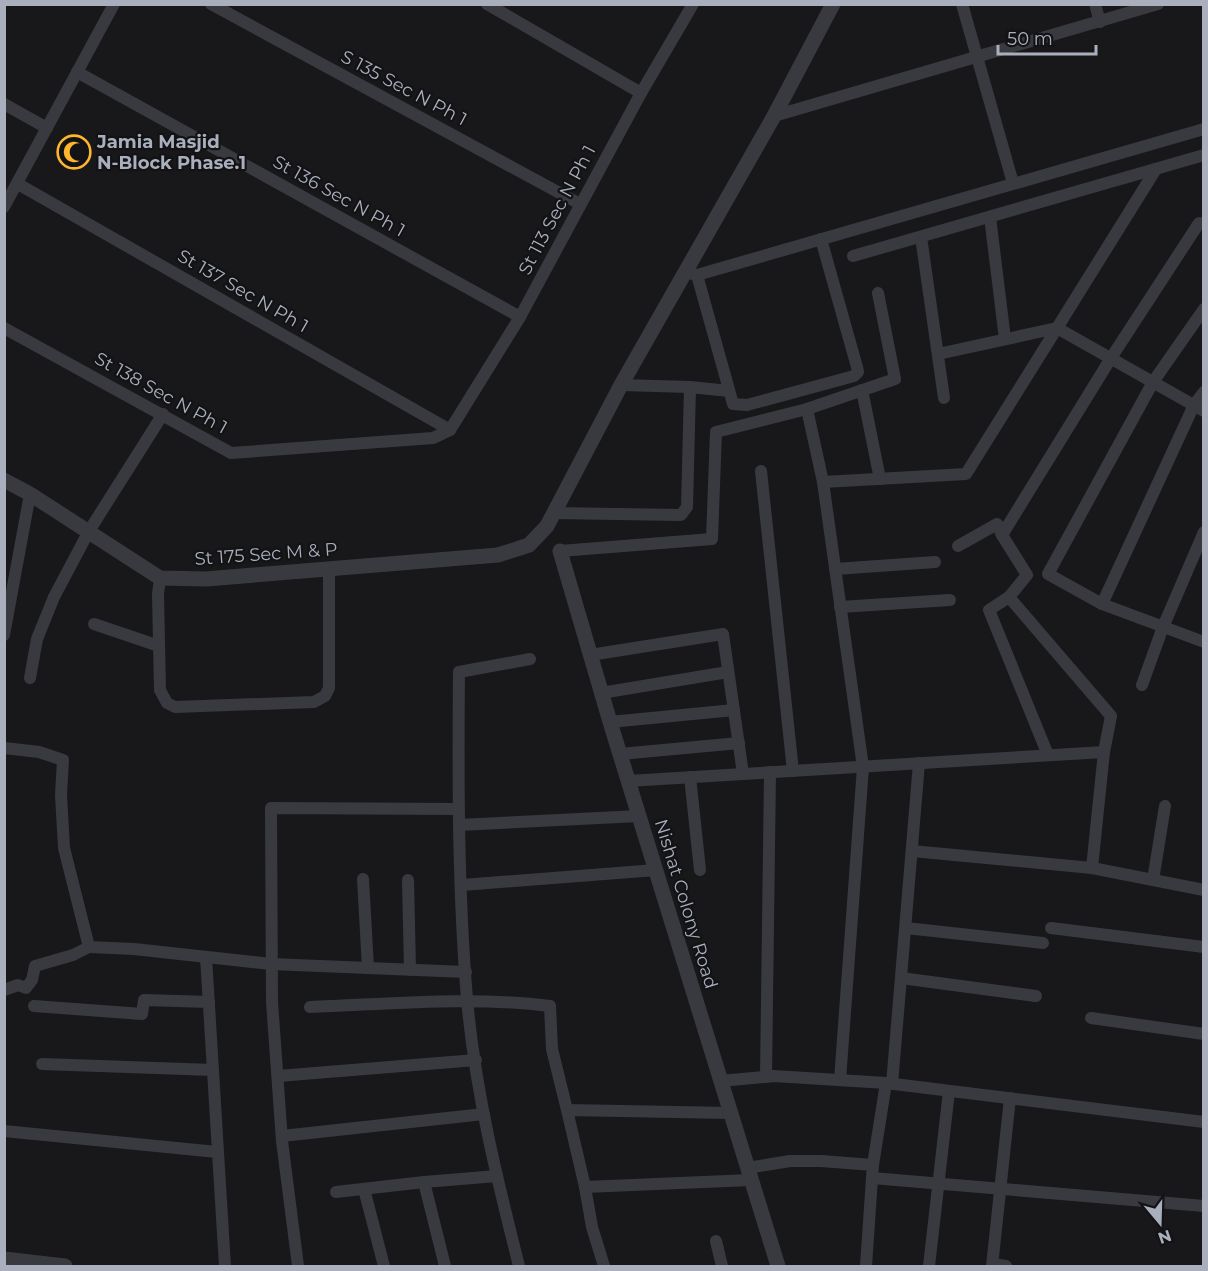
<svg xmlns="http://www.w3.org/2000/svg" width="1208" height="1271" viewBox="0 0 1208 1271" font-family="Montserrat,sans-serif">
  <rect width="100%" height="100%" fill="#18181b"/>
  <g fill="none" stroke-linecap="round" stroke-linejoin="round">
    <!-- minor -->
    <g stroke="#393a40" stroke-width="12">
      <path d="M 211,4 L 580,204"/>
      <path d="M 487,4 L 641,93"/>
      <path d="M 962,4 L 1013,183"/>
      <path d="M 1095,4 L 1100,22"/>
      <path d="M 77,72 L 520,317"/>
      <path d="M 4,104 L 47,128"/>
      <path d="M 774,116 L 1158,4"/>
      <path d="M 18,184 L 450,430"/>
      <path d="M 4,207 L 114,4"/>
      <path d="M 990,217 L 1005,339"/>
      <path d="M 921,237 L 944,398"/>
      <path d="M 853,256 L 1204,155"/>
      <path d="M 684,272 L 697,275 L 1204,129"/>
      <path d="M 697,275 L 733,404 L 747,405 L 854,376 L 858,372 L 857,367 L 821,239"/>
      <path d="M 878,293 L 895,379 L 807,409 L 823,482 L 966,474 L 1057,328 L 1204,411"/>
      <path d="M 1204,309 L 1153,382 L 1048,574 L 1102,604 L 1204,642"/>
      <path d="M 4,328 L 231,453 L 433,438 L 450,430"/>
      <path d="M 938,354 L 1057,328 L 1156,169"/>
      <path d="M 621,385 L 690,387 L 729,391"/>
      <path d="M 862,390 L 880,479"/>
      <path d="M 450,430 L 520,317 L 641,93 L 693,4"/>
      <path d="M 761,471 L 793,771"/>
      <path d="M 823,482 L 863,767 L 840,1080"/>
      <path d="M 553,513 L 681,515 L 687,507 L 690,387"/>
      <path d="M 958,546 L 997,524 L 1002,535"/>
      <path d="M 560,551 L 712,539 L 716,432 L 807,409"/>
      <path d="M 835,569 L 935,562"/>
      <path d="M 160,578 L 158,594 L 160,690 L 167,703 L 175,707 L 314,702 L 325,696 L 329,688 L 329,570"/>
      <path d="M 1009,597 L 989,610 L 1048,755"/>
      <path d="M 1102,604 L 1194,405 L 1204,392"/>
      <path d="M 840,607 L 950,600"/>
      <path d="M 94,624 L 159,646"/>
      <path d="M 4,635 L 30,494"/>
      <path d="M 590,655 L 723,634 L 743,774"/>
      <path d="M 30,678 L 37,639 L 54,597 L 89,531 L 163,414"/>
      <path d="M 1142,685 L 1163,627 L 1204,532"/>
      <path d="M 601,693 L 728,672"/>
      <path d="M 610,722 L 734,710"/>
      <path d="M 4,748 L 39,752 L 63,760 L 61,795 L 64,848 L 89,947 L 134,949 L 271,964 L 466,972"/>
      <path d="M 620,754 L 739,743"/>
      <path d="M 690,777 L 700,870"/>
      <path d="M 628,781 L 1104,752 L 1111,716 L 1009,597 L 1027,575 L 1002,535 L 1111,358 L 1199,223"/>
      <path d="M 459,825 L 639,816"/>
      <path d="M 912,851 L 1092,868 L 1204,890"/>
      <path d="M 1092,868 L 1104,752"/>
      <path d="M 363,879 L 368,968"/>
      <path d="M 408,880 L 410,970"/>
      <path d="M 1153,880 L 1165,806"/>
      <path d="M 462,885 L 656,870"/>
      <path d="M 906,928 L 1043,943"/>
      <path d="M 1051,928 L 1204,947"/>
      <path d="M 206,957 L 225,1266"/>
      <path d="M 901,978 L 1036,996"/>
      <path d="M 4,990 L 18,985 L 26,988 L 32,980 L 35,966 L 73,955 L 89,947"/>
      <path d="M 34,1006 L 142,1014 L 144,1000 L 209,1002"/>
      <path d="M 310,1007 C 390,1004 471,996 550,1006 L 552,1049 L 567,1110"/>
      <path d="M 1091,1018 L 1204,1034"/>
      <path d="M 42,1064 L 213,1070"/>
      <path d="M 278,1076 L 476,1060"/>
      <path d="M 766,1077 L 770,772"/>
      <path d="M 720,1081 L 774,1076 L 886,1083 L 1204,1122"/>
      <path d="M 892,1084 L 919,763"/>
      <path d="M 4,1131 L 217,1152"/>
      <path d="M 282,1136 L 484,1114"/>
      <path d="M 873,1165 L 886,1083"/>
      <path d="M 747,1168 L 790,1161 L 821,1161 L 873,1165 L 872,1178 L 1204,1206"/>
      <path d="M 424,1182 L 497,1176"/>
      <path d="M 585,1187 L 567,1110 L 730,1113"/>
      <path d="M 364,1189 L 384,1266"/>
      <path d="M 336,1192 L 424,1182 L 445,1266"/>
      <path d="M 716,1241 L 722,1266"/>
      <path d="M 993,1264 L 1006,1266"/>
      <path d="M 298,1266 L 282,1141 L 272,1002 L 271,808 L 459,809"/>
      <path d="M 519,1266 C 497,1179 475,1090 467,999 C 458,890 458,781 459,672 L 530,659"/>
      <path d="M 604,1266 L 592,1227 L 585,1187 L 751,1180"/>
      <path d="M 866,1266 L 872,1178"/>
      <path d="M 929,1266 L 949,1091"/>
      <path d="M 992,1266 L 1010,1098"/>
    </g>
    <!-- tertiary -->
    <g stroke="#393a40" stroke-width="15">
      <path d="M 4,480 L 30,494 L 160,578 L 206,579 L 498,555 L 529,545 L 547,526 L 621,385 L 774,116 L 833,4"/>
      <path d="M 560,551 L 610,722 L 778,1266"/>
      <path d="M 4,1259 L 65,1266"/>
    </g>
  </g>
  <!-- icons -->
  <defs>
    <g id="mosque-ring" transform="scale(1.725)"><circle r="9.5" fill="#131316" stroke="#ffb52c" stroke-width="1.5"/><path d="M3.5-4.9A6 6 0 1 0 3.5 4.9A5 5 0 1 1 3.5-4.9Z" fill="#ffb52c"/></g>
  </defs>
  <g fill-rule="evenodd">
    <use href="#mosque-ring" x="74" y="152"/>
  </g>
  <g text-anchor="middle" stroke-width="4.5" stroke-linejoin="round" paint-order="stroke">
    <!-- street labels -->
    <g font-size="18" fill="#a9afbc" stroke="#131316">
      <text transform="translate(404 88) rotate(28)" y="6">S 135 Sec N Ph 1</text>
      <text transform="translate(339 196) rotate(29)" y="6">St 136 Sec N Ph 1</text>
      <text transform="translate(557 210) rotate(-62)" y="6">St 113 Sec N Ph 1</text>
      <text transform="translate(243 291) rotate(30)" y="6">St 137 Sec N Ph 1</text>
      <text transform="translate(161 393) rotate(29)" y="6">St 138 Sec N Ph 1</text>
      <text transform="translate(266 554) rotate(-4)" y="6">St 175 Sec M &amp; P</text>
      <text transform="translate(686 904) rotate(73)" y="6">Nishat Colony Road</text>
    </g>
    <!-- poi labels -->
    <g font-size="18" font-weight="bold" fill="#a9afbc" stroke="#131316" text-anchor="start">
      <text x="97" y="148">Jamia Masjid<tspan x="97" dy="21">N-Block Phase.1</tspan></text>
    </g>
  </g>
  <!-- border -->
  <rect width="1208" height="1271" fill="none" stroke="#a9afbc" stroke-width="12"/>
  <!-- north arrow -->
  <g transform="translate(1160 1223) rotate(161)" stroke="#131316" stroke-width="4.5" paint-order="stroke">
  <path d="M0-4.5L10 22L0 15L-10 22Z" fill="#a9afbc"/>
  <text y="-9" font-size="16" font-weight="bold" text-anchor="middle" fill="#a9afbc">N</text>
  </g>
  <!-- scale -->
  <path d="M998 45v9h98v-9" fill="none" stroke="#a9afbc" stroke-width="3"/>
  <text x="1007" y="45" font-size="18" fill="#a9afbc" stroke="#131316" stroke-width="4.5" paint-order="stroke">50 m</text>
</svg>
